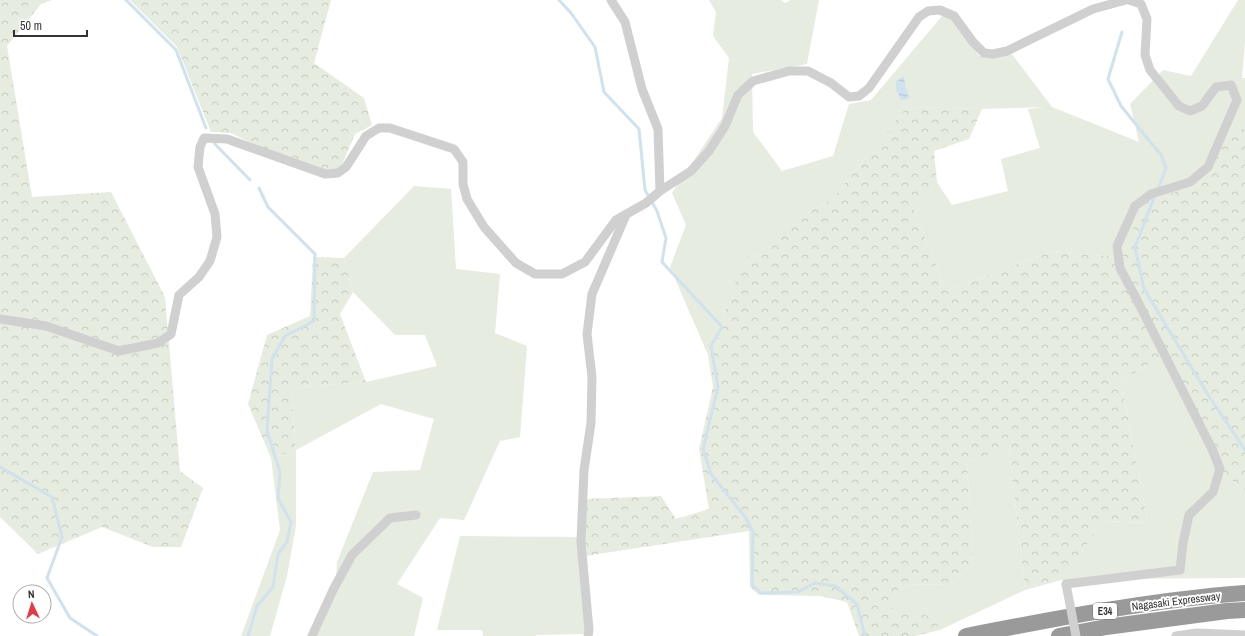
<svg xmlns="http://www.w3.org/2000/svg" width="1245" height="636" viewBox="0 0 1245 636" font-family="'Archivo Narrow',sans-serif">
  <defs>
    <pattern id="forest-crowns" width="20" height="18" patternUnits="userSpaceOnUse"><rect width="20" height="18" fill="#e6ecdf"/><path d="M2 6a3 3 0 1 1 6 0M12 15a3 3 0 1 1 6 0" fill="none" stroke="#c6cbc0"/></pattern>
    <pattern id="water-ripples" width="26" height="14" patternUnits="userSpaceOnUse"><rect width="26" height="14" fill="#cfe2ee"/><path d="M2 4q2-2 4 0t4 0M15 11q2-2 4 0t4 0" fill="none" stroke="#b2c2cd"/></pattern>
  </defs>
  <rect width="100%" height="100%" fill="#fff"/>
  <!-- green -->
  <g fill="#e6ecdf">
    <path d="M 709,0 L 781,0 L 785,3 L 791,0 L 819,0 L 807,64 L 752,74 L 753,132 L 782,171 L 833,156 L 849,104 L 871,100 L 948,9 L 979,56 L 1011,53 L 1052,107 L 1139,142 L 1130,104 L 1163,70 L 1191,76 L 1238,0 L 1245,0 L 1245,42 L 1242,78 L 1245,78 L 1245,130 L 1235,121 L 1201,184 L 1145,203 L 1122,257 L 1049,252 L 947,291 L 914,210 L 937,182 L 952,205 L 1008,191 L 1001,159 L 1040,148 L 1028,109 L 1044,107 L 982,109 L 907,107 L 833,198 L 784,227 L 726,305 L 723,328 L 708,355 L 670,267 L 686,225 L 672,193 L 722,118 L 729,58 L 713,36 L 716,12 Z"/>
    <path d="M 414,186 L 451,189 L 456,269 L 500,274 L 495,333 L 527,346 L 520,437 L 500,441 L 464,520 L 440,518 L 397,584 L 423,598 L 414,636 L 317,636 L 335,594 L 337,562 L 373,472 L 420,470 L 434,419 L 381,404 L 296,450 L 296,526 L 287,576 L 270,636 L 241,636 L 280,530 L 271,458 L 296,450 L 291,388 L 366,382 L 437,366 L 425,335 L 395,335 L 353,292 L 344,258 Z"/>
    <path d="M 1162,357 L 1224,475 L 1245,490 L 1245,578 L 1065,579 L 1102,521 L 1148,523 L 1121,381 Z"/>
    <path d="M 1009,449 L 1025,590 L 940,630 L 932,617 L 886,608 L 901,584 L 950,585 L 973,564 L 967,462 Z"/>
    <path d="M 460,536 L 583,537 L 586,634 L 536,635 L 536,636 L 483,636 L 482,630 L 437,630 Z"/>
  </g>
  <!-- forest -->
  <g fill="url(#forest-crowns)">
    <path d="M 0,0 L 52,0 L 41,4 L 7,46 L 32,197 L 111,192 L 165,297 L 180,471 L 203,488 L 181,547 L 153,547 L 102,527 L 38,554 L 0,517 Z"/>
    <path d="M 130,0 L 331,0 L 314,63 L 364,98 L 372,125 L 355,134 L 340,169 L 319,176 L 231,133 L 211,132 L 177,47 Z"/>
    <path d="M 907,107 L 982,109 L 969,139 L 934,151 L 937,182 L 914,210 L 947,291 L 1049,252 L 1122,257 L 1144,202 L 1201,184 L 1235,121 L 1245,130 L 1245,490 L 1224,475 L 1162,357 L 1121,381 L 1148,523 L 1102,521 L 1065,579 L 1025,590 L 1009,449 L 967,462 L 973,564 L 950,585 L 901,584 L 887,607 L 933,617 L 940,630 L 915,636 L 859,636 L 847,602 L 820,596 L 759,595 L 750,587 L 749,531 L 585,556 L 586,499 L 661,496 L 676,519 L 709,509 L 699,449 L 713,387 L 708,355 L 723,328 L 726,305 L 745,259 L 784,227 L 833,198 Z"/>
    <path d="M 313,257 L 344,258 L 353,292 L 340,314 L 366,382 L 291,388 L 296,450 L 271,458 L 248,404 L 267,335 L 310,316 Z"/>
  </g>
  <!-- water -->
  <path fill="url(#water-ripples)" d="M 904,76 L 905,85 L 910,98 L 901,100 L 896,90 L 896,81 Z"/>
  <g fill="none" stroke-linecap="round" stroke-linejoin="round">
    <!-- stream -->
    <g stroke="#cfe2ee" stroke-width="3">
      <path d="M 126,0 L 176,50 L 206,128"/>
      <path d="M 559,0 L 571,13 L 595,47 L 604,92 L 639,129 L 645,190 L 657,211 L 666,238 L 662,262 L 722,327 L 711,346 L 718,387 L 703,449 L 711,474 L 746,518 L 753,532 L 752,585 L 761,593 L 798,592 L 815,583 L 835,586 L 857,604 L 865,636"/>
      <path d="M 1122,32 L 1108,79 L 1121,106 L 1161,155 L 1166,168 L 1159,186"/>
      <path d="M 214,143 L 250,180"/>
      <path d="M 1154,198 L 1135,247 L 1144,289 L 1210,398 L 1245,450"/>
      <path d="M 0,467 L 52,497 L 62,537 L 47,578 L 70,618 L 97,636"/>
      <path d="M 248,636 L 257,606 L 273,587 L 278,554 L 287,542 L 291,522 L 278,498 L 280,472 L 267,431 L 272,359 L 285,336 L 314,321 L 315,254 L 268,207 L 259,188"/>
    </g>
    <!-- minor -->
    <g stroke="#d0d0d0" stroke-width="9">
      <path d="M 611,0 L 625,22 L 642,89 L 658,129 L 660,191"/>
      <path d="M 0,319 L 46,326 L 119,351 L 158,343 L 171,334 L 179,295 L 199,277 L 210,261 L 217,237 L 215,214 L 198,167 L 200,147 L 204,138 L 227,139 L 325,174 L 338,173 L 346,167 L 366,136 L 379,128 L 390,128 L 454,149 L 463,162 L 463,184 L 467,199 L 484,227 L 516,263 L 535,274 L 562,274 L 585,262 L 616,220 L 646,203 L 660,191 L 691,171 L 709,151 L 725,126 L 738,95 L 753,81 L 789,71 L 808,71 L 831,83 L 849,97 L 859,96 L 869,88 L 919,17 L 928,11 L 940,10 L 954,16 L 973,42 L 984,53 L 993,54 L 1007,51 L 1093,9 L 1126,0"/>
      <path d="M 1066,584 L 1180,570 L 1183,543 L 1189,515 L 1213,492 L 1220,469 L 1212,449 L 1135,296 L 1120,268 L 1117,246 L 1135,206 L 1151,194 L 1190,182 L 1208,167 L 1237,100 L 1231,85 L 1216,87 L 1202,106 L 1190,111 L 1179,106 L 1150,70 L 1145,55 L 1147,19 L 1141,4 L 1129,0"/>
      <path d="M 312,636 L 333,590 L 352,555 L 390,518 L 416,515"/>
      <path d="M 588,636 L 589,630 L 581,542 L 584,470 L 591,423 L 592,377 L 587,334 L 592,294 L 626,215"/>
      <path d="M 1176,636 L 1197,633 L 1245,635"/>
    </g>
    <!-- motorway -->
    <g stroke="#9a9a9a" stroke-width="16">
      <path d="M 966,636 C 1058,618 1151,600 1245,593"/>
      <path d="M 1059,636 L 1106,627 L 1227,611 L 1245,610"/>
    </g>
    <!-- minor-bridge -->
    <path stroke="#d0d0d0" stroke-width="9" d="M 1066,584 L 1076,636"/>
  </g>
  <g text-anchor="middle" stroke-width="4" stroke-linejoin="round" paint-order="stroke">
    <!-- shield labels -->
    <rect fill="#fff" stroke="#707070" stroke-width="1" x="1093" y="603" width="24" height="16" rx="3"/>
    <g font-size="10" font-weight="bold" fill="#333">
      <text x="1105" y="615">E34</text>
    </g>
    <!-- street labels -->
    <g font-size="11" fill="#333" stroke="#fff">
      <text transform="translate(1176 601) rotate(-7)" y="4">Nagasaki Expressway</text>
    </g>
  </g>
  <!-- north arrow -->
  <g transform="translate(32 604) rotate(356)"><circle r="19" fill="#ffffff" stroke="#adadad"/>
  <path d="M0-3L7 15L0 10L-7 15Z" fill="#e63946"/>
  <text y="-6" font-size="11" font-weight="bold" text-anchor="middle" fill="#333333">N</text>
  </g>
  <!-- scale -->
  <path d="M14 30v6h73v-6" fill="none" stroke="#333333" stroke-width="2"/>
  <text x="20" y="30" font-size="12" fill="#333333" stroke="#ffffff" stroke-width="3" paint-order="stroke">50 m</text>
</svg>
